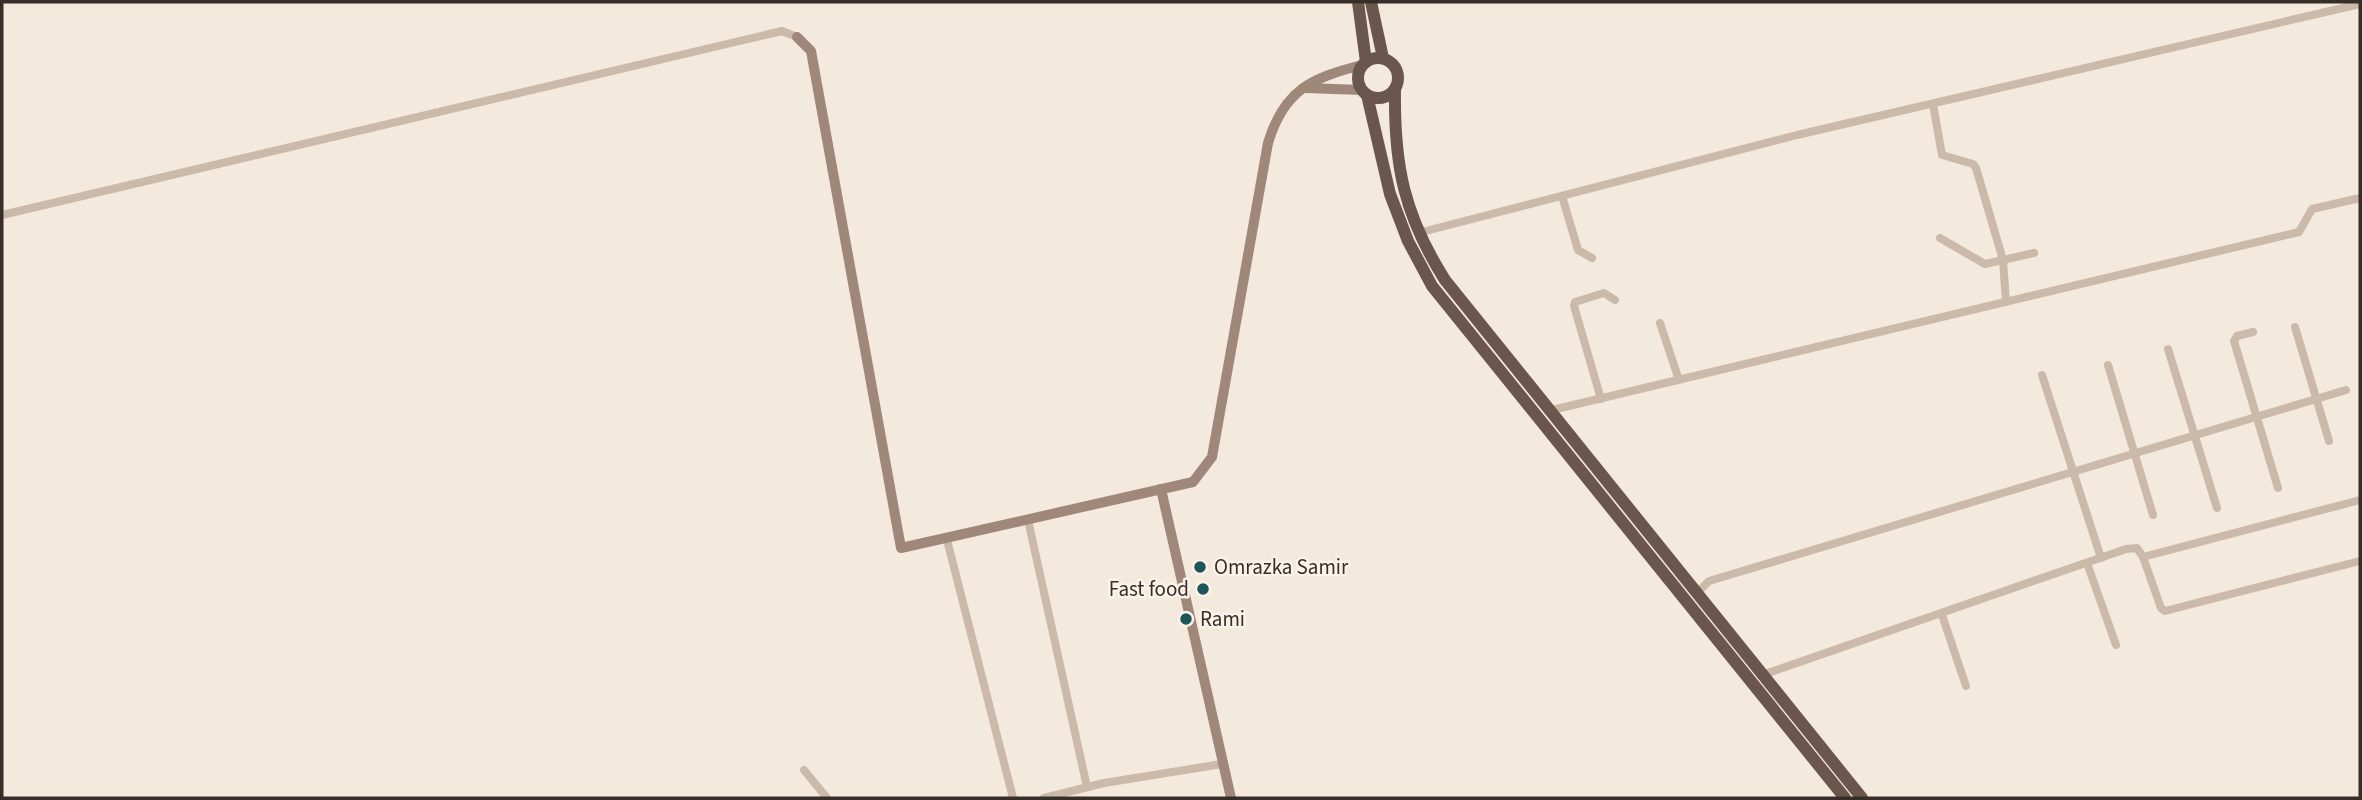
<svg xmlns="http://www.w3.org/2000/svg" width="2362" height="800" viewBox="0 0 2362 800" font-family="'Source Sans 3',sans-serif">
  <rect width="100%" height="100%" fill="#f3e9dd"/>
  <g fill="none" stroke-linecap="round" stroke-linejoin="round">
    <!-- minor -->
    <g stroke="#cbb9a9" stroke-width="8">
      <path d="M 1933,104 L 1942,155 L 1973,164 L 1976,168 L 2003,260 L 2006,302"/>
      <path d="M 1562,196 L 1578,250 L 1592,258"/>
      <path d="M 2,215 L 782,31 L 797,37"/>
      <path d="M 1418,233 L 1797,135 L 2360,4"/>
      <path d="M 1940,238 L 1985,264 L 2034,253"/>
      <path d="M 1660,323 L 1679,380"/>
      <path d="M 2295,327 L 2329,441"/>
      <path d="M 2253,332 L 2237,336 L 2234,341 L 2278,488"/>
      <path d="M 2168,349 L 2217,508"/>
      <path d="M 2108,365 L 2153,515"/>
      <path d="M 2042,375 L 2101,558"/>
      <path d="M 1601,399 L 1574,306 L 1575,302 L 1604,293 L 1615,300"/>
      <path d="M 1548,411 L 2299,232 L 2312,209 L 2360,198"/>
      <path d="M 1028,520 L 1087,787"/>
      <path d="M 947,540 L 1013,798"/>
      <path d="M 2143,557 L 2161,608 L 2165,611 L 2360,561"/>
      <path d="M 2087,563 L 2116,645"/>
      <path d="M 1696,594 L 1709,581 L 2346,390"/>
      <path d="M 1942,615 L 1966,686"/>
      <path d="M 1762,675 L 2126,549 L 2137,548 L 2143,557 L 2360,500"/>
      <path d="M 804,770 L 827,798"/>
      <path d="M 1044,798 L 1104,783 L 1222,764"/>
    </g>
    <!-- secondary -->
    <g stroke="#9f887a" stroke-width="10">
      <path d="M 797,37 L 811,51 L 901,548 L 1193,482 L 1212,457 L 1268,143 C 1284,90 1311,78 1362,65"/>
      <path d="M 1306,88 L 1362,90"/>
      <path d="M 1161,489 L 1231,798"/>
    </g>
    <!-- trunk -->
    <g stroke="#6a564d" stroke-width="12">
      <path d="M 1358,2 L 1366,62"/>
      <path d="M 1371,2 L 1383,58"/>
      <circle cx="1378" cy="78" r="20"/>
      <path d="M 1395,90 C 1394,166 1404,215 1445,280 L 1862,798"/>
      <path d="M 1367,95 L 1390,194 L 1408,241 L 1432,286 L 1845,798"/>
    </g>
  </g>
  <!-- markers -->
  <g fill="#1d555a" stroke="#faf3ea" stroke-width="2.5">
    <circle cx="1200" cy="567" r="7"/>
    <circle cx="1203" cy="589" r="7"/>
    <circle cx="1186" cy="619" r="7"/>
  </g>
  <g text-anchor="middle" stroke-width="5" stroke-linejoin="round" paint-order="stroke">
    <!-- poi labels -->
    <g font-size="21" fill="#382e29" stroke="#faf3ea" text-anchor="start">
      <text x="1214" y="574">Omrazka Samir</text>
      <text x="1189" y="596" text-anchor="end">Fast food</text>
      <text x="1200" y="626">Rami</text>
    </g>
  </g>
  <!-- border -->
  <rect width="2362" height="800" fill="none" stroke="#382e29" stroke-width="7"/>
</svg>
